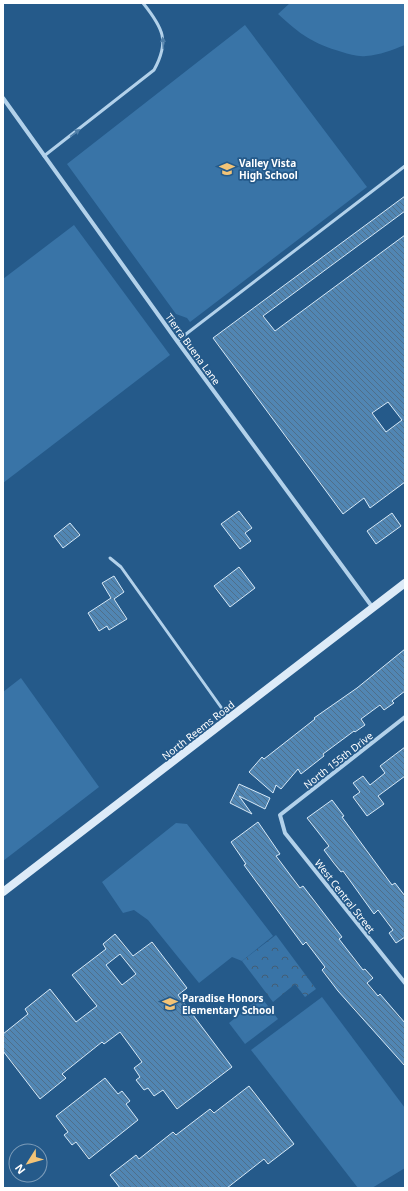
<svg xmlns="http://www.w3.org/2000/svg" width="408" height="1191" viewBox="0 0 408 1191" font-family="'Noto Sans',sans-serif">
  <defs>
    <pattern id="park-crowns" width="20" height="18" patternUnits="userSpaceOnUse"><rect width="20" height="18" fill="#3974a7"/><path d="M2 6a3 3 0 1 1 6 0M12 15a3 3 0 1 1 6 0" fill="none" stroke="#435e75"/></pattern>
    <pattern id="building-back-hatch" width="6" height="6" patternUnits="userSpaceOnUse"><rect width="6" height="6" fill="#5186b3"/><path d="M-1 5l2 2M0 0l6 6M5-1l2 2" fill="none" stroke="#4f6f8a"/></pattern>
  </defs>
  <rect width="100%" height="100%" fill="#255a8a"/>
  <!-- green -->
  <g fill="#3974a7">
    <path d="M 290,3 L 405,3 L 405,45 C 392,50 380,55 366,56 C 358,57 349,54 342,52 C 312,43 301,35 278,14 Z"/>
    <path d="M 245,25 L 367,187 L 190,322 L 187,318 L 176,314 L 67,164 Z"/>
    <path d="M 74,225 L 170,355 L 3,483 L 3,279 Z"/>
    <path d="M 21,678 L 99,787 L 3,861 L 3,692 Z"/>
    <path d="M 176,823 L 187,824 L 273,936 L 242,961 L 232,957 L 199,983 L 148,920 L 134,910 L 123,913 L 102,882 Z"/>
    <path d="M 261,997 L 278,1019 L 245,1044 L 229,1023 Z"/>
    <path d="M 322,997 L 405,1108 L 405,1168 L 372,1188 L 358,1188 L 251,1050 Z"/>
  </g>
  <!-- park -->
  <path fill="url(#park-crowns)" d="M 276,935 L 316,989 L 305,997 L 295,984 L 273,1002 L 242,961 Z"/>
  <!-- building -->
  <g fill="url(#building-back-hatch)" stroke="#d7e9f7" fill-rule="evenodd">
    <path d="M 405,196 L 405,211 L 263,316 L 275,331 L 405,235 L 405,482 L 370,508 L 364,498 L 343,514 L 213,338 ZM 388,402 L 402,420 L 386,432 L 372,413 Z"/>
    <path d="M 239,511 L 252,528 L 245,533 L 251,541 L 240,549 L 221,524 Z"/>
    <path d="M 392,513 L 401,526 L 376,544 L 367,531 Z"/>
    <path d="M 70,523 L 80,535 L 63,548 L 54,536 Z"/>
    <path d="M 239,567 L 255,588 L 230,607 L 214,586 Z"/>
    <path d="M 114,576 L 124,592 L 114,599 L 127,619 L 109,630 L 107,626 L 99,631 L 88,613 L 111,598 L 102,583 Z"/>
    <path d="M 405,649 L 405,691 L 392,701 L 394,703 L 384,710 L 380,705 L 361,719 L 365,725 L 355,732 L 354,731 L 323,754 L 324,756 L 301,774 L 298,769 L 281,789 L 276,785 L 273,793 L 249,772 L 262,757 L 264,759 L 315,719 L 314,718 L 357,688 Z"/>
    <path d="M 405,747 L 405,776 L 378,796 L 384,804 L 367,816 L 353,797 L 360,792 L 353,783 L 363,776 L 370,785 L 385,773 L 380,766 Z"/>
    <path d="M 239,784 L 270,798 L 265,809 L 239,796 L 252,814 L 230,803 Z"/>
    <path d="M 332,800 L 344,816 L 342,817 L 392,885 L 395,883 L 405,896 L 405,937 L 396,943 L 389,933 L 393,930 L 378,910 L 374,914 L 343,871 L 341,872 L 333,862 L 324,850 L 329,846 L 307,818 Z"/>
    <path d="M 258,822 L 280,854 L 276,856 L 300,888 L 303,886 L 342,937 L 339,939 L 363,970 L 365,969 L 373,978 L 367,983 L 378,996 L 380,994 L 405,1023 L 405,1066 L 338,991 L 322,970 L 325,967 L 306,942 L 303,945 L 244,865 L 246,864 L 231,842 Z"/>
    <path d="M 115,934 L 133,956 L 152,942 L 187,988 L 178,995 L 232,1067 L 177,1109 L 163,1090 L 154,1096 L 148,1088 L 144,1090 L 136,1080 L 140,1077 L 134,1068 L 142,1062 L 120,1032 L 104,1044 L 102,1042 L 62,1074 L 66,1078 L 40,1099 L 3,1051 L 3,1034 L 28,1014 L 25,1009 L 50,989 L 76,1022 L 97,1006 L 72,975 L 106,949 L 103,944 ZM 120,954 L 136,974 L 122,985 L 106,965 Z"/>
    <path d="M 105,1078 L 118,1094 L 122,1091 L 130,1101 L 126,1104 L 138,1120 L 89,1159 L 76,1142 L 72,1145 L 64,1135 L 68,1132 L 56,1116 Z"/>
    <path d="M 249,1086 L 294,1144 L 268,1164 L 264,1159 L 227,1188 L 120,1188 L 110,1175 L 136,1155 L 139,1159 L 173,1132 L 176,1135 L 210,1109 L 214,1113 Z"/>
  </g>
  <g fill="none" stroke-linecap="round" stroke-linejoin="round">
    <!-- service -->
    <g stroke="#b2d1ea" stroke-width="3">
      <path d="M 44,156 L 154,70 C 170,41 163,28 143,3"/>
      <path d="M 177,341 L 405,166"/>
      <path d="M 110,558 L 121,567 L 228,717"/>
    </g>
    <!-- minor -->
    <g stroke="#b2d1ea" stroke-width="4">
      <path d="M 3,98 L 177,341 L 373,608"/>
      <path d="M 405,717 L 280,815 L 285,833 L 405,983"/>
    </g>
    <!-- secondary -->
    <path stroke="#ddebf8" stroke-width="8" d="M 3,892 L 405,583"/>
  </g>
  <!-- one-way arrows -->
  <defs><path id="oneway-solid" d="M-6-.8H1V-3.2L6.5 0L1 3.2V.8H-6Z"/></defs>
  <g fill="#4f7ea7">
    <use href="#oneway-solid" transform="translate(163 43) rotate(-94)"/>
    <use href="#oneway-solid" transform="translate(75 133) rotate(-38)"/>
  </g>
  <!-- icons -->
  <defs>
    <g id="school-bare" transform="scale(1.2)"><path d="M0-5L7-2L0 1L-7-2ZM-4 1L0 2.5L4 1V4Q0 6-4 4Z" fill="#f3c477" stroke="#255a8a" stroke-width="2.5" paint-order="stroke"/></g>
  </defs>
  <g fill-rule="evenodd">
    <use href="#school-bare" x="227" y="169"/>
    <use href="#school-bare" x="170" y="1004"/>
  </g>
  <g text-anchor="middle" stroke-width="3.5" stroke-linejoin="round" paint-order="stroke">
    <!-- poi labels -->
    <g font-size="10" font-weight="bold" fill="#fff" stroke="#255a8a" text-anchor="start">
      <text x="239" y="167">Valley Vista<tspan x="239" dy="12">High School</tspan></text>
      <text x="182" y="1002">Paradise Honors<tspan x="182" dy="12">Elementary School</tspan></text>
    </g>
    <!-- street labels -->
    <g font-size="10" fill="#fff" stroke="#255a8a">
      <text transform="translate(193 349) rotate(54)" y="4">Tierra Buena Lane</text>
      <text transform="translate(198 730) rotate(-38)" y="4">North Reems Road</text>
      <text transform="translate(338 760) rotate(-38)" y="4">North 155th Drive</text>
      <text transform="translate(345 896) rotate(52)" y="4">West Central Street</text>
    </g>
  </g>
  <!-- border -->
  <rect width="408" height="1191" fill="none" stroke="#ffffff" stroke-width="8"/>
  <!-- north arrow -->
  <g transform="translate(28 1163) rotate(233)"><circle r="19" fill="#255a8a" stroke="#7c9cb9"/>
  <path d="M0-3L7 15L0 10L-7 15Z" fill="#f3c477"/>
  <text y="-6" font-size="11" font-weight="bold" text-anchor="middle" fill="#ffffff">N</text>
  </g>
</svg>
